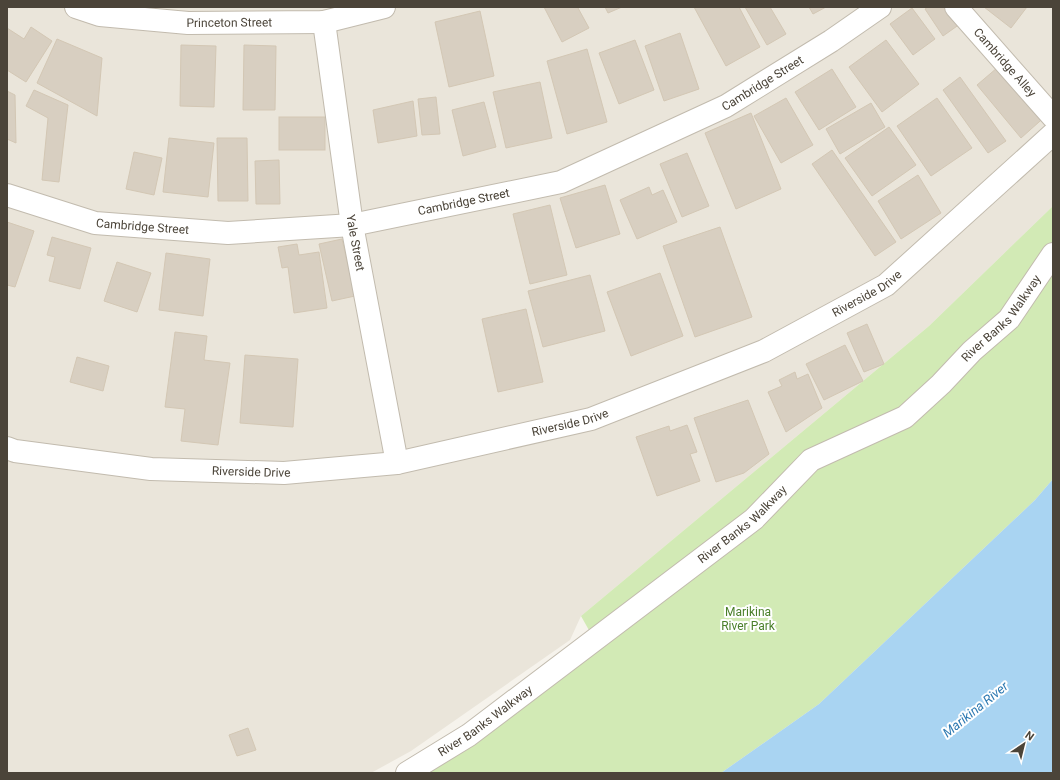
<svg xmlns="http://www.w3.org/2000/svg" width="1060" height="780" viewBox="0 0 1060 780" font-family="Roboto,sans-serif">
  <rect width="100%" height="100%" fill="#f6f3ec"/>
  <!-- residential -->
  <path fill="#eae5da" d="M 7,7 L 1053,7 L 1053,206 L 929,326 L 581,616 L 570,640 L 411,751 L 371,773 L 7,773 Z"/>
  <!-- green -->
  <path fill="#d2eab5" d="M 1053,206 L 1053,479 L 1035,500 L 819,704 L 721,773 L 425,773 L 599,648 L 581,616 L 929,326 Z"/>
  <!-- water -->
  <path fill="#a9d4f2" d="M 1053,479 L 1053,773 L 721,773 L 819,704 L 1035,500 Z"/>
  <!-- building -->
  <g fill="#d8cfc1" stroke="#d3c7b4">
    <path d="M 544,7 L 580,7 L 578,8 L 589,28 L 562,42 Z"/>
    <path d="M 605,7 L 622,7 L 608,13 Z"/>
    <path d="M 694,7 L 739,7 L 760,47 L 726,66 Z"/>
    <path d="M 745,7 L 770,7 L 786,34 L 767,45 Z"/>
    <path d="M 809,7 L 826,7 L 813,14 Z"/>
    <path d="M 928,7 L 949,7 L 960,24 L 943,36 L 925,9 Z"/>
    <path d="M 984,7 L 1027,7 L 1011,28 Z"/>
    <path d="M 912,8 L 935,39 L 913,55 L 890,24 Z"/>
    <path d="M 480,11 L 494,76 L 449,87 L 435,22 Z"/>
    <path d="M 31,27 L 52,41 L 26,82 L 7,70 L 7,28 L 24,39 Z"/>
    <path d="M 680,33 L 699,89 L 664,101 L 645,46 Z"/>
    <path d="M 57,39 L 102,58 L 97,116 L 37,83 Z"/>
    <path d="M 635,40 L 654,90 L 619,104 L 599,53 Z"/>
    <path d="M 886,40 L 919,84 L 882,112 L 849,67 Z"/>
    <path d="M 181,45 L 216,46 L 214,107 L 180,106 Z"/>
    <path d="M 244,45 L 276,46 L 275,110 L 243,110 Z"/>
    <path d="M 587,49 L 607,122 L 567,134 L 547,61 Z"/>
    <path d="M 1004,62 L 1048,114 L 1021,138 L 977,85 Z"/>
    <path d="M 832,69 L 856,107 L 819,130 L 795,92 Z"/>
    <path d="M 960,77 L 1006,141 L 988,153 L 943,90 Z"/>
    <path d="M 540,82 L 552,138 L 506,148 L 493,92 Z"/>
    <path d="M 34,90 L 68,105 L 59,182 L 42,180 L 48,118 L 26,106 Z"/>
    <path d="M 7,91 L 15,95 L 16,143 L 7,139 Z"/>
    <path d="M 436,97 L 440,134 L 422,135 L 418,99 Z"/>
    <path d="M 786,98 L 813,145 L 781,163 L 754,116 Z"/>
    <path d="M 937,98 L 972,148 L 931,176 L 897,126 Z"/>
    <path d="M 413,101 L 417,136 L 378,143 L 373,110 Z"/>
    <path d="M 484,102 L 496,147 L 463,156 L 452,110 Z"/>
    <path d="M 871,103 L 885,127 L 840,154 L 826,129 Z"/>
    <path d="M 751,113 L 781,189 L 736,209 L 705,133 Z"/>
    <rect x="279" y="117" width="46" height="33"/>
    <path d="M 889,127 L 916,165 L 872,196 L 845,158 Z"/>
    <path d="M 169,138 L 214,143 L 208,197 L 163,192 Z"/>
    <path d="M 217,138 L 247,138 L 248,201 L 218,201 Z"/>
    <path d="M 832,150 L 896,242 L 875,256 L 812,164 Z"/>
    <path d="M 134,152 L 162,158 L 154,195 L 126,189 Z"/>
    <path d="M 687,153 L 709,206 L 682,217 L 660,164 Z"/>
    <path d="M 279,160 L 280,204 L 256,204 L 255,161 Z"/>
    <path d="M 918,175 L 941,213 L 901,239 L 878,201 Z"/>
    <path d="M 605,185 L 620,234 L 576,248 L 560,198 Z"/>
    <path d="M 649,187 L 652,195 L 663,190 L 677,222 L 637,239 L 620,200 Z"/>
    <path d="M 550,205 L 567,275 L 530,284 L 513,214 Z"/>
    <path d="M 7,222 L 34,231 L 15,287 L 7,285 Z"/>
    <path d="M 720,227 L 752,317 L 695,337 L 663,246 Z"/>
    <path d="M 52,237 L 91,248 L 80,289 L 49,281 L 55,257 L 47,255 Z"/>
    <path d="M 342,239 L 355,296 L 332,301 L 319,244 Z"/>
    <path d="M 297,244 L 299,255 L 319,252 L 327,308 L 294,313 L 288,267 L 282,268 L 278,247 Z"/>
    <path d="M 166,253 L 210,259 L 203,316 L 159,310 Z"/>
    <path d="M 117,262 L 151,273 L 137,312 L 104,301 Z"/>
    <path d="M 660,273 L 683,336 L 631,356 L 607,292 Z"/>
    <path d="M 590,275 L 605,331 L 543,347 L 528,291 Z"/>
    <path d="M 526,309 L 543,382 L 498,392 L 482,319 Z"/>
    <path d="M 867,324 L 884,364 L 864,372 L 847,333 Z"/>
    <path d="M 175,332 L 207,336 L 204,360 L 230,363 L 218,445 L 181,441 L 185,409 L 165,407 Z"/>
    <path d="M 845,345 L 863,381 L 824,400 L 806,364 Z"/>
    <path d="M 245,355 L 298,359 L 293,427 L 240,423 Z"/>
    <path d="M 77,357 L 109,366 L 103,391 L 70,382 Z"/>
    <path d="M 795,372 L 797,379 L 808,374 L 822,408 L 786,432 L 768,392 L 782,386 L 779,380 Z"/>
    <path d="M 748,400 L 769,454 L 744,473 L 716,482 L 694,418 Z"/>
    <path d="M 687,425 L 697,452 L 690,454 L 700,481 L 657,496 L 636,437 L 669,426 L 670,431 Z"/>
    <path d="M 248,728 L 256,750 L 237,756 L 229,735 Z"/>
  </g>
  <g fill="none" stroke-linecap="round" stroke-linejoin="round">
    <!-- street casing -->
    <g stroke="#c2bbae" stroke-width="24">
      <g id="street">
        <path id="s1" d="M 76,7 L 100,15 L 188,23 L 324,22 L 384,7"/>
        <path id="s2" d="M 956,7 L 1053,117"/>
        <path id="s3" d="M 324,22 L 352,225 L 397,463"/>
        <path id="s4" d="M 7,195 L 95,223 L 228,233 L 352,225 L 561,182 L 726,106 L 831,41 L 880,7"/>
        <path id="s5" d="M 7,448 L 15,451 L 151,469 L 284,473 L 397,463 L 591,419 L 764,351 L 886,285 L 1053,134"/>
        <path id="s6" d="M 407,773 L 469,735 L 754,519 L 811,460 L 905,417 L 941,384 L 972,351 L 1009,319 L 1053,254"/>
      </g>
    </g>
    <!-- street -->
    <use href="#street" stroke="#fff" stroke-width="22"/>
  </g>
  <g text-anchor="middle" stroke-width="4" stroke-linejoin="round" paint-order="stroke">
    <!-- street labels -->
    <g font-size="12" fill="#4b4439" stroke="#fff">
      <text dy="4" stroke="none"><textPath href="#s1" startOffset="155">Princeton Street</textPath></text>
      <text dy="4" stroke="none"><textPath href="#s2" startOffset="74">Cambridge Alley</textPath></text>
      <text dy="4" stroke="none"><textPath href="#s4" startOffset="788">Cambridge Street</textPath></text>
      <text dy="4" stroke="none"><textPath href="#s4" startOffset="464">Cambridge Street</textPath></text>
      <text dy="4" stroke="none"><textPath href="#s4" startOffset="140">Cambridge Street</textPath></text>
      <text dy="4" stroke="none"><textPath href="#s3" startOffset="223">Yale Street</textPath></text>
      <text dy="4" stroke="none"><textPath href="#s5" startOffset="895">Riverside Drive</textPath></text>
      <text dy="4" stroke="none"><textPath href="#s6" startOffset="754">River Banks Walkway</textPath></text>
      <text dy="4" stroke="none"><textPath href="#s5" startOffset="570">Riverside Drive</textPath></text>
      <text dy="4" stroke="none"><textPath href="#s5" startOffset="246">Riverside Drive</textPath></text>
      <text dy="4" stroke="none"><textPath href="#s6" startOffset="418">River Banks Walkway</textPath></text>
      <text dy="4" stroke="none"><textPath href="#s6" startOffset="94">River Banks Walkway</textPath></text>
    </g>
    <!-- park labels -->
    <g font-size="12" fill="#4a7f2a" stroke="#fff">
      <text x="748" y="616">Marikina<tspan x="748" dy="14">River Park</tspan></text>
    </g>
    <!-- water labels -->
    <g font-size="13" font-style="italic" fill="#2e7ab2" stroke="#fff">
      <text transform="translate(975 709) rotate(-39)" y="5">Marikina River</text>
    </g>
  </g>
  <!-- border -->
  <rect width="1060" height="780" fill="none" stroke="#4b4439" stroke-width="16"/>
  <!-- north arrow -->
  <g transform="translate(1024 744) rotate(35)" stroke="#ffffff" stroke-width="3" paint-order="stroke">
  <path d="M0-3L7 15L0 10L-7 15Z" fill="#4b4439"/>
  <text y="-6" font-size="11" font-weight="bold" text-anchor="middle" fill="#4b4439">N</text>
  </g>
</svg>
